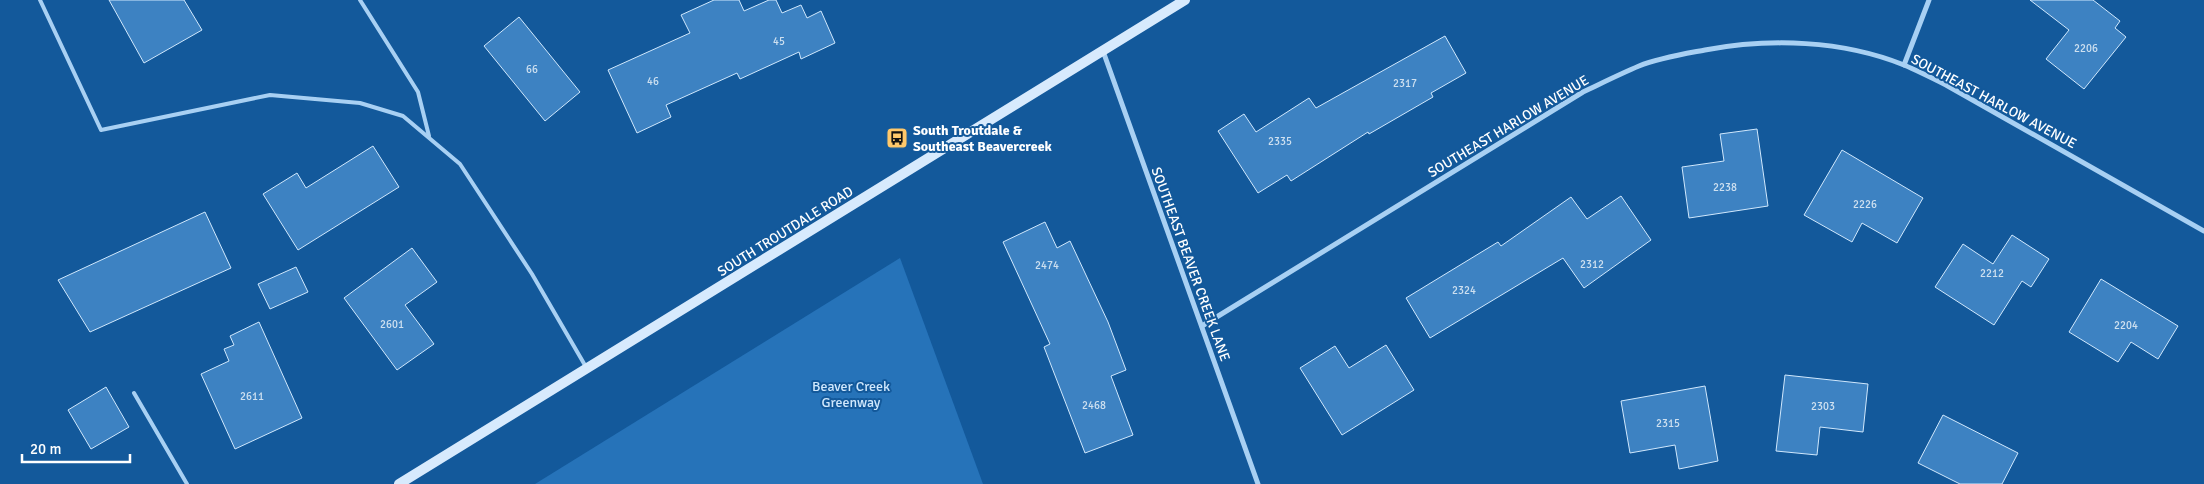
<svg xmlns="http://www.w3.org/2000/svg" width="2204" height="484" viewBox="0 0 2204 484" font-family="Signika,sans-serif">
  <rect width="100%" height="100%" fill="#13599b"/>
  <!-- green -->
  <path fill="#2673b9" d="M 900,258 L 983,484 L 535,484 Z"/>
  <!-- building -->
  <g fill="#3d82c2" stroke="#d0e8fd">
    <path d="M 109,0 L 184,0 L 202,30 L 144,63 Z"/>
    <path d="M 714,0 L 739,0 L 744,11 L 769,0 L 776,0 L 782,13 L 801,5 L 807,18 L 821,11 L 835,43 L 801,59 L 799,52 L 740,79 L 737,73 L 666,105 L 671,117 L 637,133 L 608,70 L 690,33 L 681,15 Z"/>
    <path d="M 2030,0 L 2093,0 L 2120,21 L 2115,28 L 2126,37 L 2084,89 L 2046,59 L 2069,30 Z"/>
    <path d="M 519,17 L 580,92 L 545,121 L 484,46 Z"/>
    <path d="M 1445,36 L 1466,73 L 1431,93 L 1433,97 L 1369,134 L 1368,132 L 1291,181 L 1287,175 L 1258,193 L 1218,131 L 1244,114 L 1256,132 L 1309,98 L 1316,108 Z"/>
    <path d="M 1757,129 L 1768,206 L 1689,218 L 1682,167 L 1724,161 L 1720,134 Z"/>
    <path d="M 373,146 L 399,187 L 298,250 L 263,194 L 297,173 L 306,188 Z"/>
    <path d="M 1842,150 L 1923,198 L 1897,243 L 1862,223 L 1852,242 L 1804,215 Z"/>
    <path d="M 1621,196 L 1651,240 L 1584,288 L 1563,258 L 1430,338 L 1406,298 L 1498,242 L 1501,246 L 1571,197 L 1587,219 Z"/>
    <path d="M 205,212 L 231,268 L 90,332 L 58,280 Z"/>
    <path d="M 1045,222 L 1057,248 L 1070,241 L 1108,322 L 1126,370 L 1111,376 L 1133,435 L 1085,453 L 1044,347 L 1050,344 L 1003,242 Z"/>
    <path d="M 2012,235 L 2049,259 L 2031,287 L 2022,281 L 1994,325 L 1935,287 L 1963,244 L 1993,264 Z"/>
    <path d="M 412,248 L 437,282 L 405,305 L 434,344 L 397,370 L 344,298 Z"/>
    <path d="M 296,267 L 308,292 L 270,309 L 258,284 Z"/>
    <path d="M 2101,279 L 2178,326 L 2158,359 L 2131,342 L 2118,362 L 2069,332 Z"/>
    <path d="M 259,322 L 302,418 L 235,449 L 201,374 L 229,361 L 224,349 L 234,345 L 230,336 Z"/>
    <path d="M 1386,345 L 1414,390 L 1342,435 L 1300,368 L 1335,346 L 1349,368 Z"/>
    <path d="M 1785,375 L 1868,384 L 1863,432 L 1820,427 L 1817,455 L 1776,451 Z"/>
    <path d="M 1705,386 L 1718,461 L 1679,469 L 1675,445 L 1630,453 L 1621,401 Z"/>
    <path d="M 106,387 L 129,427 L 91,449 L 68,410 Z"/>
    <path d="M 1943,415 L 2018,453 L 2002,484 L 1960,484 L 1918,463 Z"/>
  </g>
  <g fill="none" stroke-linecap="round" stroke-linejoin="round">
    <!-- lane -->
    <g stroke="#a8d0f3" stroke-width="4">
      <path d="M 40,0 L 101,130 L 270,95 L 360,103 L 403,116 L 460,164 L 532,274 L 586,367"/>
      <path d="M 360,0 L 418,92 L 429,136"/>
      <path d="M 134,393 L 187,484"/>
    </g>
    <!-- street -->
    <g stroke="#a8d0f3" stroke-width="5">
      <path d="M 1103,51 L 1258,484"/>
      <path d="M 1904,65 L 1929,0"/>
      <path d="M 1202,326 L 1583,92 C 1602,83 1620,74 1639,66 C 1659,58 1684,54 1705,50 C 1770,38 1842,40 1904,65 C 1918,71 1932,78 1946,85 L 2204,231"/>
    </g>
    <!-- secondary -->
    <path stroke="#d7eafd" stroke-width="10" d="M 399,484 L 1185,0"/>
  </g>
  <!-- icons -->
  <defs>
    <g id="bus-square" transform="scale(1.125)"><rect x="-9" y="-9" width="18" height="18" rx="4" fill="#ffc86a" stroke="#13599b"/><path d="M-5-6H5V4H4V6H2V4H-2V6H-4V4H-5ZM-3.5-4V0h7V-4ZM-3.5 1.2v1.5H-2V1.2ZM2 1.2v1.5H3.5V1.2Z" fill="#111"/></g>
  </defs>
  <g fill-rule="evenodd">
    <use href="#bus-square" x="897" y="138"/>
  </g>
  <g text-anchor="middle" stroke-width="4" stroke-linejoin="round" paint-order="stroke">
    <!-- number labels -->
    <g font-size="11" fill="#cee0f0">
      <text x="779" y="45">45</text>
      <text x="2086" y="52">2206</text>
      <text x="532" y="73">66</text>
      <text x="653" y="85">46</text>
      <text x="1405" y="87">2317</text>
      <text x="1280" y="145">2335</text>
      <text x="1725" y="191">2238</text>
      <text x="1865" y="208">2226</text>
      <text x="1592" y="268">2312</text>
      <text x="1047" y="269">2474</text>
      <text x="1992" y="277">2212</text>
      <text x="1464" y="294">2324</text>
      <text x="392" y="328">2601</text>
      <text x="2126" y="329">2204</text>
      <text x="252" y="400">2611</text>
      <text x="1094" y="409">2468</text>
      <text x="1823" y="410">2303</text>
      <text x="1668" y="427">2315</text>
    </g>
    <!-- street labels -->
    <g font-size="14" fill="#fff" stroke="#13599b">
      <text transform="translate(1994 101) rotate(28)" y="5">SOUTHEAST HARLOW AVENUE</text>
      <text transform="translate(1508 126) rotate(-31)" y="5">SOUTHEAST HARLOW AVENUE</text>
      <text transform="translate(785 231) rotate(-32)" y="5">SOUTH TROUTDALE ROAD</text>
      <text transform="translate(1191 264) rotate(70)" y="5">SOUTHEAST BEAVER CREEK LANE</text>
    </g>
    <!-- poi labels -->
    <g font-size="14" font-weight="bold" fill="#fff" stroke="#13599b" text-anchor="start">
      <text x="913" y="135">South Troutdale &amp;<tspan x="913" dy="16">Southeast Beavercreek</tspan></text>
    </g>
    <!-- park labels -->
    <g font-size="14" fill="#d0e8fd" stroke="#13599b">
      <text x="851" y="391">Beaver Creek<tspan x="851" dy="16">Greenway</tspan></text>
    </g>
  </g>
  <!-- scale -->
  <path d="M22 454v8h108v-8" fill="none" stroke="#ffffff" stroke-width="2.5"/>
  <text x="30" y="454" font-size="15" fill="#ffffff" stroke="#13599b" stroke-width="4" paint-order="stroke">20 m</text>
</svg>
